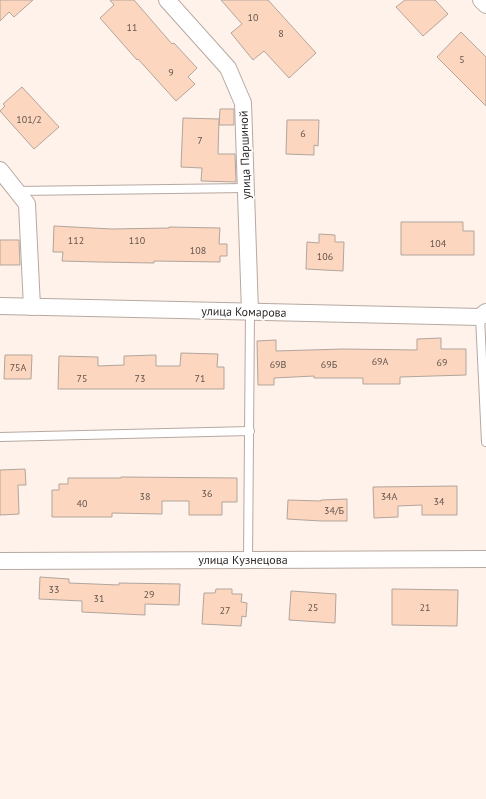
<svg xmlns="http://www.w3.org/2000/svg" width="486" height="799" viewBox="0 0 486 799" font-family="'PT Sans',sans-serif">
  <rect width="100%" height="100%" fill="#fef2eb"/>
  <!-- building -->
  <g fill="#fcd6bf" stroke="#b2a59c">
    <path d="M 0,0 L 33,0 L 14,17 L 9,12 L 0,21 Z"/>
    <path d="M 110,0 L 134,0 L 172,44 L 174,43 L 197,68 L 188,77 L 195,84 L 176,101 L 138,59 L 137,60 L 100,18 L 114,5 Z"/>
    <path d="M 221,0 L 268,0 L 316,53 L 289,78 L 264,51 L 253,60 L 231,33 L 242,24 Z"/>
    <path d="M 405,0 L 435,0 L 448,14 L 423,36 L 396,7 Z"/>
    <path d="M 461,32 L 486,57 L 486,106 L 437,57 Z"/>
    <path d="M 22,87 L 59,127 L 34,149 L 0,111 L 5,106 L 3,104 Z"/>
    <path d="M 220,109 L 234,109 L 234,125 L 219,125 Z"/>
    <path d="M 183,118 L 219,119 L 218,154 L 235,154 L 236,182 L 201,181 L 202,168 L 181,167 Z"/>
    <path d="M 287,120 L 319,120 L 318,146 L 314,145 L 314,155 L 286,154 Z"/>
    <path d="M 401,222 L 463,222 L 463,231 L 474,231 L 474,255 L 401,255 Z"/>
    <path d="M 54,226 L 112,229 L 169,228 L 169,227 L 220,228 L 219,244 L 227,244 L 227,256 L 220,256 L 220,262 L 154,261 L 154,263 L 98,262 L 62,261 L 63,252 L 53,252 Z"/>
    <path d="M 319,234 L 335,235 L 335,242 L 344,242 L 343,271 L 306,269 L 307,242 L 319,243 Z"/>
    <path d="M 0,240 L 19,240 L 20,265 L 0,265 Z"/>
    <path d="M 441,338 L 441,349 L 466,349 L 466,375 L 400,377 L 400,384 L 363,384 L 363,378 L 314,378 L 314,376 L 274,378 L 274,385 L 258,385 L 257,341 L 276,340 L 276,351 L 343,349 L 417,350 L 417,339 Z"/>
    <path d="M 181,353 L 218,354 L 217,367 L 224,367 L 224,389 L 58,389 L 59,356 L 98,357 L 98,366 L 124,365 L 124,356 L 156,355 L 156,366 L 180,366 Z"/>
    <path d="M 5,355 L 32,355 L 31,379 L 4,379 Z"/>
    <path d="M 25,469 L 26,485 L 18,485 L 19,514 L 0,515 L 0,470 Z"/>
    <path d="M 121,477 L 237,478 L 237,502 L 222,502 L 222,515 L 189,515 L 189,501 L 162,501 L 162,514 L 112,513 L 112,517 L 52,517 L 52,490 L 59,490 L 59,484 L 68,484 L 68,478 L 121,478 Z"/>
    <path d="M 457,486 L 457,515 L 422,515 L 422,505 L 398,506 L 398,517 L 374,518 L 373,487 Z"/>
    <path d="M 347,499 L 347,521 L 321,521 L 287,519 L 288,500 L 321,501 L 321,500 Z"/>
    <path d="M 40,577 L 69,579 L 69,583 L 119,585 L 119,583 L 180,584 L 179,605 L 145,604 L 145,615 L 82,612 L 82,601 L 39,599 Z"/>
    <path d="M 216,589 L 232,589 L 232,594 L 242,594 L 241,602 L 247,603 L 246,617 L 242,616 L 241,626 L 202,624 L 204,593 L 215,593 Z"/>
    <path d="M 392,589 L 458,590 L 457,626 L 392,625 Z"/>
    <path d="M 291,591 L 336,594 L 335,623 L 289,620 Z"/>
  </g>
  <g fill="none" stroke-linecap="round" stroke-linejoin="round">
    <!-- service casing -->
    <g stroke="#b7a9a1" stroke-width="10">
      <g id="service">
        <path d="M 17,191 L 246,188"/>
        <path d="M 480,317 L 486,442"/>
        <path d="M 0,437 L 250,431"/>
        <path d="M 248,560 L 250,312"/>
      </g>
    </g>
    <!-- minor casing -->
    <g stroke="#b7a9a1" stroke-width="18">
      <g id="minor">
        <path d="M 167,0 L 228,68 L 243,103 L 250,312"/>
        <path d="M 481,0 L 486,5"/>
        <path d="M 0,170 L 27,204 L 32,307"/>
        <path d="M 0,306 L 480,317 L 486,312"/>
        <path d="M 0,561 L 486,559"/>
      </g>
    </g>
    <!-- service -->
    <use href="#service" stroke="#fff" stroke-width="8"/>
    <!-- minor -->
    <use href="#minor" stroke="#fff" stroke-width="16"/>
  </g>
  <g text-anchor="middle" stroke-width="4" stroke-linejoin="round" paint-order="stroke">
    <!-- number labels -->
    <g font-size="10" fill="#62544c">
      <text x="253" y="21">10</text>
      <text x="132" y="31">11</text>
      <text x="281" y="37">8</text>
      <text x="462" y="63">5</text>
      <text x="171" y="76">9</text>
      <text x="29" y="123">101/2</text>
      <text x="303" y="137">6</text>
      <text x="200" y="144">7</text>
      <text x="76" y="244">112</text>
      <text x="137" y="244">110</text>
      <text x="438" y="247">104</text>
      <text x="198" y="254">108</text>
      <text x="325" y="260">106</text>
      <text x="380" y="365">69А</text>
      <text x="442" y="366">69</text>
      <text x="278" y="368">69В</text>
      <text x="329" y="368">69Б</text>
      <text x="18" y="371">75А</text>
      <text x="82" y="382">75</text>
      <text x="140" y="382">73</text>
      <text x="200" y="382">71</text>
      <text x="207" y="497">36</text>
      <text x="145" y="500">38</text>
      <text x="389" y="500">34А</text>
      <text x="439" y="505">34</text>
      <text x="82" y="507">40</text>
      <text x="334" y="514">34/Б</text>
      <text x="54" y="593">33</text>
      <text x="149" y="598">29</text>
      <text x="99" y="602">31</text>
      <text x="313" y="611">25</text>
      <text x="425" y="611">21</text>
      <text x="225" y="614">27</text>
    </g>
    <!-- street labels -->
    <g font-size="12" fill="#2f2926" stroke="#fff">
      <text transform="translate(245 155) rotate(-92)" y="4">улица Паршиной</text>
      <text transform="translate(244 312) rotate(1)" y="4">улица Комарова</text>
      <text x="243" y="564">улица Кузнецова</text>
    </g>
  </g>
</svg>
